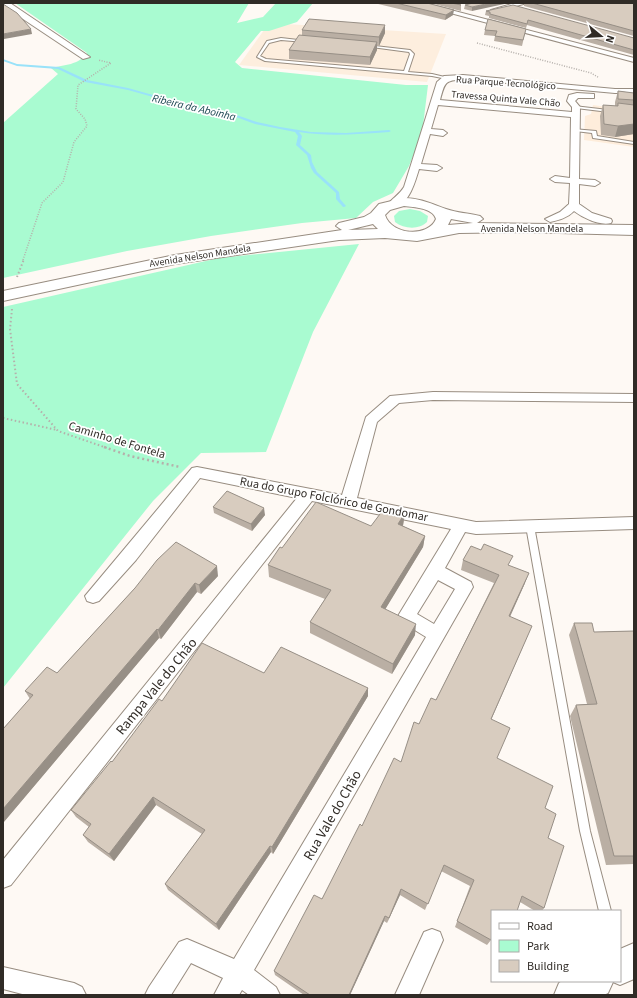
<svg xmlns="http://www.w3.org/2000/svg" width="637" height="998" viewBox="0 0 637 998" font-family="'Source Sans 3',sans-serif">
  <rect width="100%" height="100%" fill="#fef9f4"/>
  <!-- built -->
  <path fill="#fdeede" d="M 286,24 L 446,34 L 427,82 L 239,65 L 267,26 Z"/>
  <!-- medical -->
  <path fill="#feeddb" d="M 593,105 L 634,111 L 634,147 L 584,140 L 585,116 L 591,114 Z"/>
  <!-- green -->
  <g fill="#a9fbd1">
    <path d="M 15,3 L 249,3 L 237,23 L 263,17 L 276,3 L 313,3 L 297,22 L 269,31 L 261,31 L 235,62 L 242,68 L 406,85 L 428,85 L 422,134 L 409,166 L 393,193 L 373,202 L 356,218 L 302,223 L 211,236 L 127,251 L 3,278 L 3,123 L 58,74 L 51,68 C 64,65 79,65 87,53 Z"/>
    <path d="M 410,209 L 420,211 L 428,216 L 427,222 C 419,230 404,229 395,222 L 394,216 L 399,211 Z"/>
    <path d="M 359,244 L 313,332 L 266,452 L 201,453 L 153,501 L 3,688 L 3,307 L 219,258 Z"/>
  </g>
  <g fill="none" stroke-linecap="round" stroke-linejoin="round">
    <!-- stream -->
    <path fill="#99e2f9" fill-rule="evenodd" d="M 3,59 L 17,64 L 59,67 L 87,80 L 128,88 L 203,109 L 225,111 L 257,122 L 280,127 L 311,132 L 346,133 L 389,130 L 391,131 L 389,132 C 359,134 329,137 299,132 L 302,136 L 300,145 L 311,155 L 312,162 L 317,172 L 339,192 L 340,199 L 346,206 L 344,207 L 343,207 L 336,199 L 336,193 L 314,173 L 311,168 L 307,155 L 296,145 L 298,136 L 295,132 L 255,124 L 225,113 L 203,111 L 128,90 L 85,82 L 58,69 L 17,66 L 3,61 Z"/>
    <!-- service casing -->
    <g stroke="#988d81" stroke-width="2">
      <g id="service">
        <path d="M 281,38 L 307,41 L 305,42 L 281,40 L 269,43 L 260,56 L 266,59 L 404,71 L 410,54 L 409,52 L 364,46 L 366,45 L 410,50 L 414,54 L 408,72 L 432,74 L 449,78 L 447,79 L 432,76 L 265,61 L 257,57 L 267,41 Z"/>
        <path d="M 574,106 L 634,113 L 634,115 L 576,108 L 574,108 Z"/>
        <path d="M 573,129 L 596,131 L 597,136 L 634,142 L 634,144 L 593,138 L 592,133 L 575,131 L 573,131 Z"/>
        <path d="M 530,523 L 533,524 L 534,526 L 590,831 L 611,911 L 599,911 L 580,831 L 526,526 L 527,524 Z"/>
      </g>
    </g>
    <!-- minor casing -->
    <g stroke="#988d81" stroke-width="2">
      <g id="minor">
        <path d="M 3,3 L 10,3 L 90,57 L 83,59 L 8,9 Z"/>
        <path d="M 413,3 L 424,3 L 634,58 L 634,62 Z"/>
        <path d="M 515,3 L 527,3 L 494,12 L 491,10 Z"/>
        <path d="M 463,75 L 615,89 L 634,89 L 634,93 L 615,93 L 463,79 C 444,81 445,82 440,100 L 572,112 L 572,107 L 567,101 L 569,95 L 577,93 L 594,94 L 594,98 L 578,98 L 575,101 L 580,107 L 579,179 L 595,180 L 600,183 L 595,186 L 579,184 L 579,204 L 592,213 L 611,219 L 612,221 L 611,223 C 600,226 583,218 574,211 C 567,218 559,220 550,222 L 545,219 L 560,212 L 569,204 L 570,183 L 555,182 L 550,179 L 555,176 L 570,178 L 571,117 L 438,105 L 431,129 L 443,130 L 447,133 L 443,136 L 430,134 L 421,164 L 437,165 L 442,168 L 437,171 L 419,169 C 415,182 408,210 390,205 L 389,203 C 394,197 399,195 404,187 L 437,82 L 444,76 Z"/>
        <path d="M 433,392 L 634,394 L 634,402 L 433,400 L 399,403 L 377,422 L 357,498 L 476,522 L 634,517 L 634,529 L 476,534 L 465,532 L 445,568 L 471,582 L 473,587 L 254,970 L 276,987 L 280,995 L 249,995 L 242,990 L 239,995 L 214,995 L 223,978 L 191,963 L 171,995 L 145,995 L 149,987 L 179,942 L 187,939 L 234,959 L 426,637 L 400,621 L 398,616 L 451,529 L 312,501 L 11,885 L 3,888 L 3,860 L 297,498 L 200,478 L 136,560 L 99,601 L 93,603 L 87,601 L 85,596 L 192,468 L 197,467 L 342,495 L 366,417 L 390,396 ZM 438,580 L 455,589 L 434,624 L 417,614 Z"/>
        <path d="M 432,929 L 440,932 L 443,940 L 419,995 L 395,995 L 424,932 Z"/>
        <path d="M 3,967 L 74,983 L 82,987 L 86,995 L 26,995 L 3,989 Z"/>
      </g>
    </g>
    <!-- secondary casing -->
    <g stroke="#988d81" stroke-width="2">
      <path id="secondary" d="M 404,198 C 420,198 432,204 446,209 C 457,213 469,213 480,216 L 483,219 L 477,223 L 634,225 L 634,235 L 522,232 L 459,233 L 417,241 L 385,238 L 339,240 L 175,264 L 3,301 L 3,291 L 175,255 L 342,230 L 336,226 L 339,223 L 364,217 L 371,213 L 379,204 ZM 404,206 C 414,207 433,208 436,219 C 428,238 391,235 385,215 L 390,210 ZM 451,219 L 473,223 L 448,225 ZM 373,224 L 378,229 L 348,230 Z"/>
    </g>
    <!-- primary casing -->
    <g stroke="#988d81" stroke-width="2">
      <path id="primary" d="M 634,943 L 634,979 L 620,985 L 613,982 L 608,993 L 604,995 L 554,995 L 559,983 L 562,981 L 620,981 L 620,949 Z"/>
    </g>
    <!-- path-far2 -->
    <g stroke="#b5b0ab" stroke-width="1.5" stroke-dasharray="1 1.5" stroke-linecap="butt">
      <path d="M 477,43 L 591,73 L 598,77"/>
      <path d="M 23,260 L 42,203 L 63,182 L 74,142 L 87,126 L 85,119 L 76,109 L 78,85 L 111,63 L 98,60"/>
    </g>
    <!-- path-far1 -->
    <g stroke="#b5b0ab" stroke-width="2" stroke-dasharray="1.5 2.5" stroke-linecap="butt">
      <path d="M 17,277 L 24,259"/>
      <path d="M 12,309 L 10,329 L 17,384 L 58,431 L 107,448"/>
      <path d="M 3,418 L 57,430"/>
    </g>
    <!-- path -->
    <path stroke="#b5b0ab" stroke-width="2.5" stroke-dasharray="2 3" stroke-linecap="butt" d="M 104,447 L 130,456 L 180,467"/>
    <!-- service -->
    <use href="#service" fill="#fff" fill-rule="evenodd"/>
    <!-- minor -->
    <use href="#minor" fill="#fff" fill-rule="evenodd"/>
    <!-- secondary -->
    <use href="#secondary" fill="#fff" fill-rule="evenodd"/>
    <!-- primary -->
    <use href="#primary" fill="#fff" fill-rule="evenodd"/>
  </g>
  <!-- wall -->
  <g fill="#baafa4">
    <path d="M 374,3 L 427,3 L 453,15 L 445,20 Z"/>
    <path d="M 430,3 L 455,3 L 461,5 L 461,11 Z"/>
    <path d="M 473,3 L 472,11 L 464,9 L 465,5 Z"/>
    <path d="M 524,3 L 634,3 L 634,36 L 524,6 Z"/>
    <path d="M 486,11 L 634,38 L 634,55 L 527,25 L 526,28 L 489,18 L 489,16 L 485,15 Z"/>
    <path d="M 526,29 L 522,46 L 494,41 L 495,36 L 484,35 L 485,30 Z"/>
    <path d="M 302,30 L 385,33 L 379,46 L 377,45 L 377,50 L 370,65 L 289,59 L 289,50 L 302,35 Z"/>
    <path d="M 618,91 L 634,93 L 634,134 L 615,137 L 601,135 L 600,116 L 603,105 L 615,106 L 615,102 Z"/>
    <path d="M 213,507 L 265,515 L 252,531 L 214,513 Z"/>
    <path d="M 405,513 L 403,526 L 425,536 L 423,547 L 385,609 L 415,635 L 392,674 L 310,633 L 310,622 L 325,599 L 269,577 L 268,565 L 282,548 L 371,526 Z"/>
    <path d="M 463,560 L 510,566 L 525,583 L 510,617 L 528,635 L 491,719 L 497,758 L 545,808 L 548,838 L 544,908 L 542,911 L 535,911 L 520,902 L 492,911 L 491,940 L 487,945 L 455,927 L 470,886 L 441,871 L 425,910 L 400,895 L 387,923 L 384,921 L 350,995 L 304,995 L 275,975 L 274,971 L 322,899 L 362,826 L 401,762 L 419,724 L 436,700 L 494,583 L 461,570 Z"/>
    <path d="M 218,576 L 201,594 L 197,592 L 161,639 L 159,638 L 3,823 L 3,729 L 30,699 L 25,691 L 57,673 L 135,588 Z"/>
    <path d="M 574,623 L 594,632 L 634,631 L 634,864 L 606,865 L 570,716 L 576,705 L 587,704 L 569,635 Z"/>
    <path d="M 264,673 L 368,688 L 368,696 L 273,854 L 271,852 L 219,930 L 168,890 L 165,884 L 202,834 L 156,805 L 114,861 L 88,842 L 83,835 L 89,827 L 76,817 L 71,810 L 112,762 L 162,701 Z"/>
  </g>
  <!-- shaded-wall -->
  <g fill="#978f86">
    <path d="M 490,3 L 509,3 L 472,11 L 472,7 Z"/>
    <path d="M 454,10 L 453,15 L 445,20 L 446,15 Z"/>
    <path d="M 385,25 L 385,33 L 379,46 L 379,37 Z"/>
    <path d="M 31,29 L 32,34 L 4,39 L 3,34 Z"/>
    <path d="M 377,42 L 377,50 L 370,65 L 370,57 Z"/>
    <path d="M 634,124 L 634,134 L 615,137 L 618,126 Z"/>
    <path d="M 264,508 L 265,515 L 252,531 L 251,524 Z"/>
    <path d="M 405,513 L 403,525 L 396,536 L 398,524 Z"/>
    <path d="M 425,536 L 423,547 L 380,618 L 381,607 Z"/>
    <path d="M 217,566 L 218,576 L 201,594 L 199,585 Z"/>
    <path d="M 529,573 L 525,583 L 506,625 L 509,616 Z"/>
    <path d="M 195,583 L 197,592 L 161,639 L 158,630 Z"/>
    <path d="M 416,624 L 415,635 L 392,674 L 393,664 Z"/>
    <path d="M 532,626 L 528,635 L 488,727 L 491,719 Z"/>
    <path d="M 157,629 L 159,638 L 3,823 L 3,809 Z"/>
    <path d="M 368,688 L 368,696 L 273,854 L 272,847 Z"/>
    <path d="M 153,797 L 156,805 L 114,861 L 109,854 Z"/>
    <path d="M 270,846 L 271,852 L 219,930 L 216,924 Z"/>
    <path d="M 401,889 L 400,895 L 387,923 L 389,918 Z"/>
    <path d="M 385,916 L 384,921 L 350,995 L 349,995 Z"/>
  </g>
  <!-- building -->
  <g fill="#d8ccbf" stroke="#978f86">
    <path d="M 396,3 L 427,3 L 454,10 L 446,15 Z"/>
    <path d="M 451,3 L 455,3 L 461,5 Z"/>
    <path d="M 473,3 L 490,3 L 472,7 L 465,5 Z"/>
    <path d="M 532,3 L 634,3 L 634,31 Z"/>
    <path d="M 3,4 L 17,13 L 31,29 L 3,34 Z"/>
    <path d="M 513,5 L 634,38 L 634,50 L 528,20 L 527,24 L 490,14 L 490,12 L 486,11 Z"/>
    <path d="M 309,19 L 385,25 L 379,37 L 302,30 Z"/>
    <path d="M 488,19 L 526,29 L 523,40 L 495,36 L 497,31 L 485,30 Z"/>
    <path d="M 299,35 L 377,42 L 370,57 L 289,50 Z"/>
    <path d="M 618,91 L 634,93 L 634,100 L 618,99 Z"/>
    <path d="M 618,103 L 634,105 L 634,124 L 618,126 L 604,124 L 603,105 L 618,106 Z"/>
    <path d="M 227,491 L 264,508 L 251,524 L 213,507 Z"/>
    <path d="M 316,502 L 371,526 L 386,506 L 405,513 L 398,524 L 425,536 L 381,607 L 416,624 L 393,664 L 310,622 L 331,590 L 268,565 L 280,547 L 282,548 Z"/>
    <path d="M 176,542 L 217,566 L 199,585 L 195,583 L 158,630 L 157,629 L 3,809 L 3,729 L 33,695 L 25,691 L 47,667 L 57,673 L 135,588 L 157,560 Z"/>
    <path d="M 484,544 L 513,556 L 508,565 L 529,573 L 509,616 L 532,626 L 491,719 L 510,728 L 497,758 L 553,786 L 545,808 L 556,814 L 548,838 L 564,846 L 544,908 L 522,896 L 517,911 L 492,911 L 492,936 L 491,940 L 457,921 L 474,880 L 444,865 L 428,904 L 401,889 L 389,918 L 385,916 L 349,995 L 310,995 L 274,971 L 314,895 L 322,899 L 360,824 L 362,826 L 394,758 L 401,762 L 414,722 L 419,724 L 431,698 L 436,700 L 499,575 L 463,560 L 471,546 L 481,550 Z"/>
    <path d="M 574,623 L 592,623 L 594,632 L 634,631 L 634,856 L 614,856 L 576,705 L 597,704 Z"/>
    <path d="M 202,643 L 264,673 L 281,647 L 368,688 L 272,847 L 270,846 L 216,924 L 165,884 L 205,830 L 153,797 L 109,854 L 83,835 L 91,824 L 71,810 L 111,761 L 112,762 L 159,699 L 162,701 Z"/>
  </g>
  <g text-anchor="middle" stroke-width="3.5" stroke-linejoin="round" paint-order="stroke">
    <!-- far-street labels -->
    <g font-size="10" fill="#302b26" stroke="#fff">
      <text transform="translate(506 82) rotate(4)" y="4">Rua Parque Tecnológico</text>
      <text transform="translate(506 98) rotate(5)" y="4">Travessa Quinta Vale Chão</text>
      <text x="532" y="232">Avenida Nelson Mandela</text>
      <text transform="translate(200 255) rotate(-9)" y="4">Avenida Nelson Mandela</text>
    </g>
    <!-- far-water labels -->
    <g font-size="11" font-style="italic" fill="#133f4b" stroke="#fff">
      <text transform="translate(194 107) rotate(13)" y="4">Ribeira da Aboinha</text>
    </g>
    <!-- street labels -->
    <g font-size="12" fill="#302b26" stroke="#fff">
      <text transform="translate(117 440) rotate(17)" y="4">Caminho de Fontela</text>
      <text transform="translate(334 499) rotate(11)" y="4">Rua do Grupo Folclórico de Gondomar</text>
    </g>
    <!-- near-street labels -->
    <g font-size="14" fill="#302b26" stroke="#fff">
      <text transform="translate(156 686) rotate(-51)" y="5">Rampa Vale do Chão</text>
      <text transform="translate(332 815) rotate(-60)" y="5">Rua Vale do Chão</text>
    </g>
  </g>
  <!-- border -->
  <rect width="637" height="998" fill="none" stroke="#302b26" stroke-width="8"/>
  <!-- legend -->
  <rect x="491" y="910" width="130" height="72" fill="#ffffff" stroke="#acaaa8"/>
  <rect x="499" y="923" width="20" height="6" fill="#ffffff" stroke="#acaaa8"/>
  <text x="527" y="930" font-size="12" fill="#302b26">Road</text>
  <rect x="499" y="940" width="20" height="12" fill="#a9fbd1" stroke="#acaaa8"/>
  <text x="527" y="950" font-size="12" fill="#302b26">Park</text>
  <rect x="499" y="960" width="20" height="12" fill="#d8ccbf" stroke="#acaaa8"/>
  <text x="527" y="970" font-size="12" fill="#302b26">Building</text>
  <!-- north arrow -->
  <g transform="translate(601 36) rotate(108)" stroke="#ffffff" stroke-width="3" paint-order="stroke">
  <path d="M0-3L7 15L0 10L-7 15Z" fill="#302b26"/>
  <text y="-6" font-size="11" font-weight="bold" text-anchor="middle" fill="#302b26">N</text>
  </g>
</svg>
